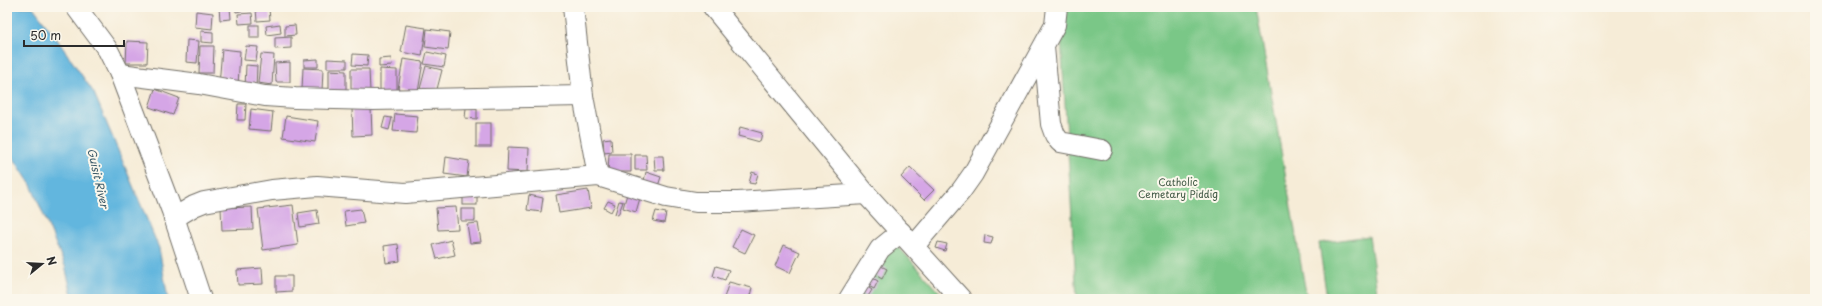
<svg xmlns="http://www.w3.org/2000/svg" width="1822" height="306" viewBox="0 0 1822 306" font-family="'Playpen Sans',sans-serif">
  <rect width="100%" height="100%" fill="#fbf7ec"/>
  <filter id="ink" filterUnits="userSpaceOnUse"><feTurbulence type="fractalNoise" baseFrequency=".025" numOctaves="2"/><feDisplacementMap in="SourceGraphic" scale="8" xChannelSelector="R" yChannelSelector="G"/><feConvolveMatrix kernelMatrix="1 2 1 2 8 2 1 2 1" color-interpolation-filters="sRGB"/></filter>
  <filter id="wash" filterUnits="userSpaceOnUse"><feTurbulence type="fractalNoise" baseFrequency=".012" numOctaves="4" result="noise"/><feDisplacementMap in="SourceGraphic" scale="16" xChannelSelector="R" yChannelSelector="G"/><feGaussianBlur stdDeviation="0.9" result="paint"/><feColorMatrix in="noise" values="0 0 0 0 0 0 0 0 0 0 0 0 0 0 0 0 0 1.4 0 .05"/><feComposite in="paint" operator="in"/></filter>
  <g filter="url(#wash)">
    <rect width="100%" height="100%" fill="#f6ecd7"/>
    <!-- green -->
    <g fill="#7ac787" stroke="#527959">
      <path d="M 1059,7 L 1256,7 L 1307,299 L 1077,299 Z"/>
      <path d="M 1369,236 L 1378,299 L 1327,299 L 1319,243 Z"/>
      <path d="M 894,242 L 946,299 L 852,299 Z"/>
    </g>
    <!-- water -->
    <path fill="#62b6de" stroke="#467084" d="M 7,7 L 33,7 L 54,35 L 94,93 L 159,248 L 168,299 L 73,299 L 65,266 L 31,185 L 7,148 Z"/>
    <g id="blocks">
      <!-- building -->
      <g fill="#d5a6e6">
        <path d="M 219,7 L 230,7 L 231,19 L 220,20 Z"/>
        <path d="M 235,7 L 251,7 L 251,9 L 236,12 Z"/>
        <path d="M 269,8 L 270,20 L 257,21 L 256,9 Z"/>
        <path d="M 196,11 L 213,13 L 212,29 L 195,27 Z"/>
        <path d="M 252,13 L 253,23 L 239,24 L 238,14 Z"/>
        <path d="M 280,24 L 281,33 L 267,35 L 266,26 Z"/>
        <rect x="250" y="25" width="9" height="13"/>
        <path d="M 295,25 L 296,35 L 285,36 L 285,26 Z"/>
        <path d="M 406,25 L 426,28 L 422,56 L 401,52 Z"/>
        <path d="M 427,29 L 450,32 L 448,50 L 425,47 Z"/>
        <path d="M 201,31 L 213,32 L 213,43 L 201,42 Z"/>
        <path d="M 291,37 L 291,48 L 275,49 L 275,38 Z"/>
        <path d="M 187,40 L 199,41 L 197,63 L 186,62 Z"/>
        <path d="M 127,41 L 148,42 L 147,63 L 126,63 Z"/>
        <path d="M 200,46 L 214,46 L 213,73 L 199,73 Z"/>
        <path d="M 246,46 L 258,47 L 256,61 L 244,60 Z"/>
        <path d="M 222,49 L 240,51 L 238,86 L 219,85 Z"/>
        <path d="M 427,52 L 446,56 L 444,67 L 424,64 Z"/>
        <path d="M 261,54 L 274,55 L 272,85 L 258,83 Z"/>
        <path d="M 353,54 L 368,55 L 367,66 L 352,65 Z"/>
        <path d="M 391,58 L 392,66 L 379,67 L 379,59 Z"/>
        <path d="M 318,59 L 318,67 L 304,67 L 304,60 Z"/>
        <path d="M 327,59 L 347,60 L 347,68 L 327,68 Z"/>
        <path d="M 403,59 L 423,62 L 418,92 L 398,89 Z"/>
        <path d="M 290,62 L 290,82 L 276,82 L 275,63 Z"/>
        <path d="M 246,65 L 257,66 L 256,88 L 245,88 Z"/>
        <path d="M 426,66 L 442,70 L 436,93 L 420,89 Z"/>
        <path d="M 303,68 L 323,69 L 322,91 L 302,90 Z"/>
        <path d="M 351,69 L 369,69 L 370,92 L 351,93 Z"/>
        <path d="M 380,69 L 397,70 L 397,95 L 380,94 Z"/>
        <path d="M 329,70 L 346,71 L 346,93 L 329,93 Z"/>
        <path d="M 155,89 L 179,98 L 173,115 L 149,107 Z"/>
        <path d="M 238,104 L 246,104 L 245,120 L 237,120 Z"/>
        <path d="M 371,108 L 372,135 L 353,136 L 352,109 Z"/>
        <path d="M 466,108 L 477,109 L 477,119 L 465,118 Z"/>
        <path d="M 251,109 L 273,112 L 271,131 L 249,129 Z"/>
        <path d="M 395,114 L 418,116 L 416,133 L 393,131 Z"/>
        <path d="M 286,116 L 318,121 L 315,142 L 283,137 Z"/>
        <path d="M 385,117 L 392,118 L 389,130 L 382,128 Z"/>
        <rect x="476" y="123" width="15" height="24"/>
        <path d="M 740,127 L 762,133 L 760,142 L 738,136 Z"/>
        <path d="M 611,138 L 612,152 L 604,153 L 603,139 Z"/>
        <path d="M 508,147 L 529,148 L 528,172 L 507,171 Z"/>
        <path d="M 609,154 L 631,154 L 631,172 L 608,172 Z"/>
        <path d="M 635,155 L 646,155 L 647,170 L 635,170 Z"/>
        <path d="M 654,156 L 663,156 L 664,170 L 655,170 Z"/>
        <path d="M 446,157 L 469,161 L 467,177 L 444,174 Z"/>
        <path d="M 910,167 L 934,190 L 924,200 L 901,177 Z"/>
        <path d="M 646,172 L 661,177 L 657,189 L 643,185 Z"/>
        <path d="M 752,172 L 758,174 L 755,184 L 749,183 Z"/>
        <path d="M 588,190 L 591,208 L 559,213 L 556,195 Z"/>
        <path d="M 627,194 L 640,198 L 636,212 L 623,208 Z"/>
        <rect x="463" y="195" width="14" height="10"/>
        <path d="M 529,195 L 543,198 L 541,212 L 527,210 Z"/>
        <path d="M 608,201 L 615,204 L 611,212 L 604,208 Z"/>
        <path d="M 619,201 L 623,202 L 618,215 L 615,214 Z"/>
        <path d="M 293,205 L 298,245 L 263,250 L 258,209 Z"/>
        <path d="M 252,207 L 253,229 L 222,230 L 221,208 Z"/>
        <path d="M 456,207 L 458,229 L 438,230 L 436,208 Z"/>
        <path d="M 361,209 L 364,223 L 346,226 L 344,211 Z"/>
        <rect x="461" y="209" width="14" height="12"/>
        <path d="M 317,210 L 319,224 L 300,227 L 298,213 Z"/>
        <path d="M 656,211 L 666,213 L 664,223 L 653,221 Z"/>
        <path d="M 478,223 L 481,242 L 470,243 L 467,224 Z"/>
        <path d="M 741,229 L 754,235 L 745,253 L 732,247 Z"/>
        <path d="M 985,235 L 993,237 L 991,244 L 984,243 Z"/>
        <path d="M 451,240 L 455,255 L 437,259 L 433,245 Z"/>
        <path d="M 938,242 L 947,244 L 945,251 L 936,248 Z"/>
        <path d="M 398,244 L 400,261 L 386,263 L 384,246 Z"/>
        <path d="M 784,245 L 800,252 L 790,273 L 775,266 Z"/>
        <path d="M 875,263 L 887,269 L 882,279 L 870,272 Z"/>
        <path d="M 716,266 L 729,270 L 725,280 L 713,276 Z"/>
        <path d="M 262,268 L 263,284 L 238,285 L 237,270 Z"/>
        <path d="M 276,276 L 292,276 L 292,291 L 276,292 Z"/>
        <path d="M 869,276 L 878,281 L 874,289 L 865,284 Z"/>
        <path d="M 729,282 L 752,288 L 749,299 L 724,298 Z"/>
        <path d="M 863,284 L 872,290 L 867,298 L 858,292 Z"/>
      </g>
    </g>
  </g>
  <g filter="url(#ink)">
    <use href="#blocks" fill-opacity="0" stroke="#726f67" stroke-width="1"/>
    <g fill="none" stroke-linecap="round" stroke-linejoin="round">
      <!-- minor casing -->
      <g stroke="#726f67" stroke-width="22">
        <g id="minor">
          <path d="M 76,7 L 108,50 L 120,74 L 172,211 L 201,299"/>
          <path d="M 573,7 L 583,96 L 598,176"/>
          <path d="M 713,7 L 866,194 L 961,299"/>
          <path d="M 1044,47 L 1051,124 L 1055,135 L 1060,142 L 1102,150"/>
          <path d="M 120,74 L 199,84 L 265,96 L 295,98 L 374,100 L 583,96"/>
          <path d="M 174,218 L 194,206 L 204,202 L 272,190 L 317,186 L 405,193 L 598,176 L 666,197 L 696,202 L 738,202 L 866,194"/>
          <path d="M 914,246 L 961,191 L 973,174 L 1055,25 L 1057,7"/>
          <path d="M 849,299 L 880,249 L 901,232"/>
        </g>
      </g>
      <!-- minor -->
      <use href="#minor" stroke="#fff" stroke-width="20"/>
    </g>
  </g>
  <g text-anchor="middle" stroke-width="4" stroke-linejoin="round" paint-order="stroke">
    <!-- park labels -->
    <g font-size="10" fill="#435a47" stroke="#fbf7ec">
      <text x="1178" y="186">Catholic<tspan x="1178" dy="12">Cemetary Piddig</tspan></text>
    </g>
    <!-- water labels -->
    <g font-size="11" font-style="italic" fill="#3e5c6a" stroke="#fbf7ec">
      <text transform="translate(98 178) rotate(77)" y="4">Guisit River</text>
    </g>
  </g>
  <!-- margin -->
  <rect width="1822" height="306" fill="none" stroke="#fbf7ec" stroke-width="24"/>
  <!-- north arrow -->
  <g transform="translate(42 264) rotate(72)" stroke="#fbf7ec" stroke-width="3" paint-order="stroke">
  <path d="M0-3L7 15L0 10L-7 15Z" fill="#2b2b2b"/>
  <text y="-6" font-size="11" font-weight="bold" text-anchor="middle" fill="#2b2b2b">N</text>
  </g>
  <!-- scale -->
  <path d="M24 40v6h100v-6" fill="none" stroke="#2b2b2b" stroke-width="2"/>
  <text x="30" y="40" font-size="12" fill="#2b2b2b" stroke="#fbf7ec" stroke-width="3" paint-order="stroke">50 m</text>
</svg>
